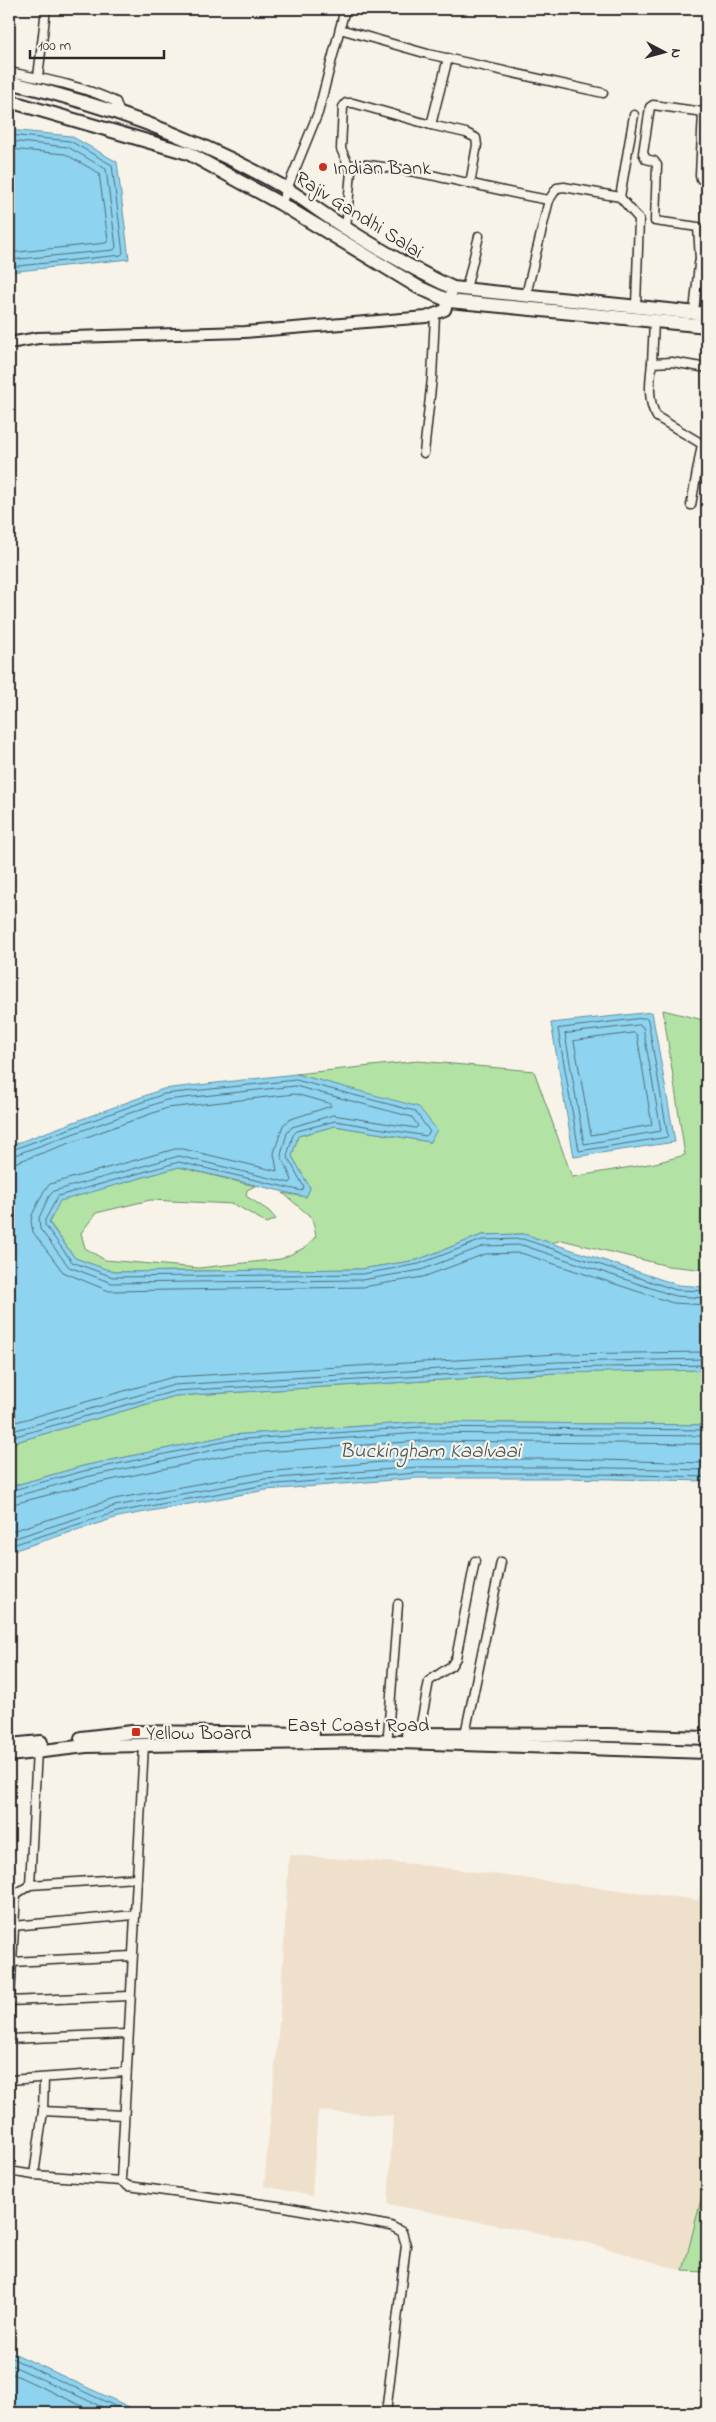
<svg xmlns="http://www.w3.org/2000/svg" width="716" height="2422" viewBox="0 0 716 2422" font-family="'Indie Flower',sans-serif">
  <rect width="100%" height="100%" fill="#f7f3e8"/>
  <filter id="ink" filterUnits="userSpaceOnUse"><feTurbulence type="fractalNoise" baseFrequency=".02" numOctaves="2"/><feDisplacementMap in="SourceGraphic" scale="10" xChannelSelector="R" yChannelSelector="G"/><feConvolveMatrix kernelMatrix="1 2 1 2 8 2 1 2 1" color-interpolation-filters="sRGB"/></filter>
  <g filter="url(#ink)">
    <!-- built -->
    <path fill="#efe0cc" d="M 289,1855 L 414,1864 L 698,1900 L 704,1883 L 707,1883 L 707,2176 L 683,2271 L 589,2243 L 388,2204 L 393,2116 L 318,2111 L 312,2196 L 264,2186 L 280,2013 Z"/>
    <!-- green -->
    <g fill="#b2e3a4" stroke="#6e8768">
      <path d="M 663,1010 L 707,1021 L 707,1270 L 668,1266 L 562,1240 L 551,1243 L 524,1234 L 482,1235 L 417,1260 L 361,1269 L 113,1272 L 75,1258 L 49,1222 L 59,1201 L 179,1167 L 255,1186 L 247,1190 L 246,1196 L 269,1211 L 276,1219 L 267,1223 L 234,1204 L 150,1200 L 96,1213 L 81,1233 L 85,1248 L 105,1260 L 199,1268 L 281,1259 L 306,1247 L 316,1236 L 312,1218 L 283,1193 L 306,1197 L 310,1188 L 292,1156 L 298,1136 L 335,1126 L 430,1142 L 347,1088 L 296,1074 L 418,1061 L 534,1071 L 572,1177 L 655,1163 L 685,1155 Z"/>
      <path d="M 660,1370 L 707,1370 L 707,1425 L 421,1422 L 231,1435 L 83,1466 L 9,1487 L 9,1444 L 175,1396 L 558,1373 Z"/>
      <path d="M 707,2176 L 707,2272 L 683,2271 Z"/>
    </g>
    <!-- water -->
    <g fill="#8ed3ef" stroke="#6690a1">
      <path d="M 9,130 L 71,136 L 117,162 L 129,259 L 9,272 Z"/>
      <path d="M 652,1012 L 675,1142 L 574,1157 L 551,1023 Z"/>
      <path d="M 296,1074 L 419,1107 L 437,1130 L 430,1142 L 335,1126 L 298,1136 L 292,1156 L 310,1188 L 306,1197 L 179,1167 L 60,1201 L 49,1223 L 75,1258 L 114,1272 L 361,1269 L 417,1260 L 482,1235 L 524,1234 L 678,1285 L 707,1287 L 707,1370 L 558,1373 L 175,1396 L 9,1444 L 9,1146 L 163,1089 Z"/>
      <path d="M 421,1422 L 707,1425 L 707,1481 L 564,1478 L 418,1478 L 266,1490 L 118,1517 L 9,1552 L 9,1487 L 83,1466 L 231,1435 Z"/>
      <path d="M 9,2351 L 142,2413 L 9,2413 Z"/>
    </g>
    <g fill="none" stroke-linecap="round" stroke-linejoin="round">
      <!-- shore -->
      <g stroke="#536e79" stroke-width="1">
        <path d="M 9,135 L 70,141 L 112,165 L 123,253 L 121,255 L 9,267"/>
        <path d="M 9,141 L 68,147 L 106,169 L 116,247 L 114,250 L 9,260"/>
        <path d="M 9,149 L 65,154 L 99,173 L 108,240 L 106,243 L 9,253"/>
        <path d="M 645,1018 L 648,1020 L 668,1137 L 579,1151 L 558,1029 Z"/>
        <path d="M 640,1025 L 643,1027 L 661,1131 L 584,1144 L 565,1034 Z"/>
        <path d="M 634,1033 L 637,1035 L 652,1125 L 591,1135 L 574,1041 Z"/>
        <path d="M 9,1151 L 164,1094 L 296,1080 L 415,1111 L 430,1132 L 426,1136 L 335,1121 L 297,1131 L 293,1135 L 287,1156 L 304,1187 L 302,1191 L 179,1162 L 58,1196 L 45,1220 L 45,1225 L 72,1262 L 113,1277 L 362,1274 L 419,1264 L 482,1240 L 523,1239 L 676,1290 L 707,1291"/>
        <path d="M 9,1157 L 166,1100 L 295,1086 L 412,1117 L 418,1126 L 416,1128 L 333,1115 L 292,1127 L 287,1133 L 281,1155 L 292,1180 L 290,1183 L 179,1156 L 54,1191 L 49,1196 L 39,1218 L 40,1229 L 69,1267 L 112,1283 L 362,1280 L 421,1270 L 484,1246 L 522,1245 L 675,1296 L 707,1298"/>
        <path d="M 9,1165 L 167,1108 L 295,1094 L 329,1103 L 331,1106 L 291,1119 L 283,1125 L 274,1153 L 277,1171 L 183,1149 L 175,1149 L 50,1184 L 44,1191 L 32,1215 L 31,1222 L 33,1232 L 63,1272 L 109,1291 L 363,1287 L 423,1277 L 485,1254 L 521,1253 L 673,1303 L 707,1305"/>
        <path d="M 9,1424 L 173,1377 L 557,1354 L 707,1352"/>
        <path d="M 9,1432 L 174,1385 L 557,1362 L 707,1359"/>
        <path d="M 9,1438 L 175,1391 L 558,1368 L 707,1365"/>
        <path d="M 9,1491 L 84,1471 L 232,1440 L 421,1427 L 707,1430"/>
        <path d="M 9,1498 L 86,1477 L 233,1446 L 421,1433 L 707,1436"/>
        <path d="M 9,1505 L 87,1485 L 234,1454 L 421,1441 L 707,1444"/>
        <path d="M 9,1532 L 114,1499 L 264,1472 L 418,1459 L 564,1459 L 707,1463"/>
        <path d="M 9,1540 L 115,1506 L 265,1479 L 418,1467 L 564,1467 L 707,1470"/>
        <path d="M 9,1546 L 117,1512 L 265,1485 L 418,1473 L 564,1473 L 707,1477"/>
        <path d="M 9,2357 L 130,2413"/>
        <path d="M 9,2364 L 115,2413"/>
        <path d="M 9,2372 L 97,2413"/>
      </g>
      <!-- minor casing -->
      <g stroke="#2b2b2b" stroke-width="11">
        <g id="minor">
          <path d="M 340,29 L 428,54 L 603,93"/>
          <path d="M 9,72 C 44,79 84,86 116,102 L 120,114"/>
          <path d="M 38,77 L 46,9"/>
          <path d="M 431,125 L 466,133 L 476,138 L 477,145 L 470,184"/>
          <path d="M 351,171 L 341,149 L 343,107 L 346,103 L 353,103 L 431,125 L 448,58"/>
          <path d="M 620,197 L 634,115"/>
          <path d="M 281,204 L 318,113 L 345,9"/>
          <path d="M 346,229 L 351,171 L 353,165 L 357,164 C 420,169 486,189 549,200 L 557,188 L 564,187 L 620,197 L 639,219 L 636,306"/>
          <path d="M 700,260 L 698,227 L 655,221 L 657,165 L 654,161 L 646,159 L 643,153 L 650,107 L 653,105 L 703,112 L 700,175 L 701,179 L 707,181"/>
          <path d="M 466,289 L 479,236"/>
          <path d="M 526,295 L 549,200"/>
          <path d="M 694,312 L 699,264 L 700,260 L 707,258"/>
          <path d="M 652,363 L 654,321"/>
          <path d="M 707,368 L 672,362 L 652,363 C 650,380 647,402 657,417 L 707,447"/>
          <path d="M 424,453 L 432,378 L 435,315"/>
          <path d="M 691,505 L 702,444"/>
          <path d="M 388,1734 L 398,1604"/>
          <path d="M 419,1734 L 429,1681 L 451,1666 L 456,1658 L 475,1561"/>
          <path d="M 465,1734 L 501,1562"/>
          <path d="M 144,1745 L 121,2181 L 128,2186 L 285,2207 L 391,2226 L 402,2232 L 406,2245 L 386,2413"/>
          <path d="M 30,1885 L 37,1750"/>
          <path d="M 13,1926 L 134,1915"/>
          <path d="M 11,1962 L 132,1956"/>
          <path d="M 9,2001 L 129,1996"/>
          <path d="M 9,2014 L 16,1894 L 30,1885 L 136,1878"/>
          <path d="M 9,2039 L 127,2034"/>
          <path d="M 9,2080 L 126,2072"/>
          <path d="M 43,2111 L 123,2115"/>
          <path d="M 9,2171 L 34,2175 L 121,2181"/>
          <path d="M 34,2175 L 43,2111 L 44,2079"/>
        </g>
      </g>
      <!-- tertiary casing -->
      <g stroke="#2b2b2b" stroke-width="14">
        <path id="tertiary" d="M 9,343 L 38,338 L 245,332 L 426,317 L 445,310 L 451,294"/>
      </g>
      <!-- primary casing -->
      <g stroke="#2b2b2b" stroke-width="16">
        <g id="primary">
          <path d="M 9,82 C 106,105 201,139 287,189 C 308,202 327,217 347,229 C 382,251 416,271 453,288 L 707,314"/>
          <path d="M 9,101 L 188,153 L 281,204 L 418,287 L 449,301 L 707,326"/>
          <path d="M 408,1734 L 608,1735 L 707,1738"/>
          <path d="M 81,1738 L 132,1732 L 313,1734"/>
          <path d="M 9,1745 L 41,1742"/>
          <path d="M 9,1755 L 86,1746 L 369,1741 L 707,1752"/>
        </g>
      </g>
      <!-- minor -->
      <use href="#minor" stroke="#f7f3e8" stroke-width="8"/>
      <!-- tertiary -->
      <use href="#tertiary" stroke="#f7f3e8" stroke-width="10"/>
      <!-- primary -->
      <use href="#primary" stroke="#f7f3e8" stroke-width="12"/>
    </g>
  </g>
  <!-- markers -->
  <g fill="#c8321e" stroke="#f7f3e8" stroke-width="2">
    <circle cx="323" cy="167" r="5"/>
    <rect x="131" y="1727" width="10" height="10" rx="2.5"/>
  </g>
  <g text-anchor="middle" stroke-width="4.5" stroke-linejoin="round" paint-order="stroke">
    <!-- poi labels -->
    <g font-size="20" fill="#2b2b2b" stroke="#f7f3e8" text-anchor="start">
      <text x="333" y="174">Indian Bank</text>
      <text x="146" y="1739">Yellow Board</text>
    </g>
    <!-- street labels -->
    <g font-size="20" fill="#2b2b2b" stroke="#f7f3e8">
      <text transform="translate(360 214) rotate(32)" y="7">Rajiv Gandhi Salai</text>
      <text x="358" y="1731">East Coast Road</text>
    </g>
    <!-- water labels -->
    <g font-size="21" font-style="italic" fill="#44555c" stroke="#f7f3e8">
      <text x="430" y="1457">Buckingham Kaalvaai</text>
    </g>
  </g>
  <!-- margin -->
  <rect width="716" height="2422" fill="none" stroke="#f7f3e8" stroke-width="30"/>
  <rect x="15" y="15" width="686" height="2392" fill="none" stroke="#2b2b2b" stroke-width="2" filter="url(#ink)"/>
  <!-- north arrow -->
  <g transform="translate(664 52) rotate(96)" stroke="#f7f3e8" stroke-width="4" paint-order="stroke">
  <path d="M0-4L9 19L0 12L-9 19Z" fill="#2b2b2b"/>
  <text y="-8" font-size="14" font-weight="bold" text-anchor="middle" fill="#2b2b2b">N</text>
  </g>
  <!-- scale -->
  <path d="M30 50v8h134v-8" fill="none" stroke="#2b2b2b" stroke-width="2.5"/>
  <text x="38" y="50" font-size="15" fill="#2b2b2b" stroke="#f7f3e8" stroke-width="4" paint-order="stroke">100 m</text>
</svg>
